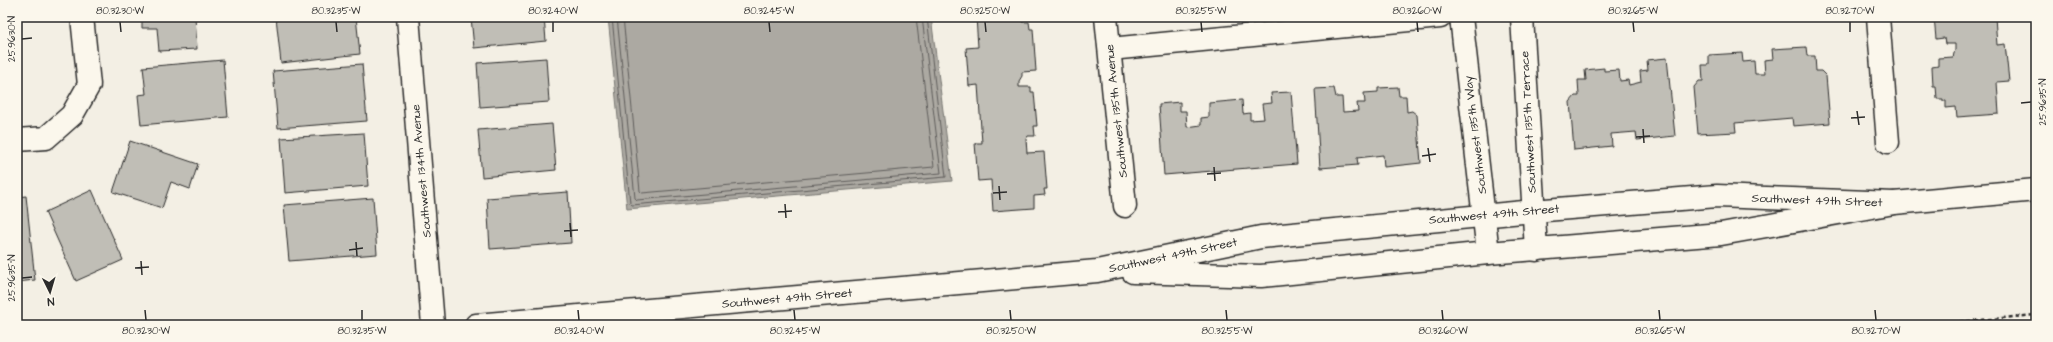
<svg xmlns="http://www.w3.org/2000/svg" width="2053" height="342" viewBox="0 0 2053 342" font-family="'Architects Daughter',sans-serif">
  <rect width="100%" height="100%" fill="#f3efe4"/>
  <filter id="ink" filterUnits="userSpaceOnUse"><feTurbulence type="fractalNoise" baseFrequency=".025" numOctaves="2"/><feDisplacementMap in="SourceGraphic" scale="8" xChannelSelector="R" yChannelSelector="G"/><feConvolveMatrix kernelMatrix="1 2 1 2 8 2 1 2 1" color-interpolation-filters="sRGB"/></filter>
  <g filter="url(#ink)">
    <!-- water -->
    <path fill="#aca9a2" stroke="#787772" d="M 608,17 L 931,17 L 952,181 L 627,209 Z"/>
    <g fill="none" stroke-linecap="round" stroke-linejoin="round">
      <!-- shore -->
      <g stroke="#5f5d5b" stroke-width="1">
        <path d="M 612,17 L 630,203 L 632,205 L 946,177 L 927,17"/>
        <path d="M 617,17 L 635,198 L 637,200 L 941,173 L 922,17"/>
        <path d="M 623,17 L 640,191 L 642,193 L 934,167 L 916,17"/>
      </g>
    </g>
    <!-- building -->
    <g fill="#c0beb6" stroke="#2b2b2b">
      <path d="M 142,17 L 195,17 L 197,49 L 159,51 L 157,28 L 142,28 Z"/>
      <path d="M 276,17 L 356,17 L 360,54 L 281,63 Z"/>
      <path d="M 471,17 L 544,17 L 546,41 L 474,48 Z"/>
      <path d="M 976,17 L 1022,17 L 1022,22 L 1029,22 L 1030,29 L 1033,29 L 1036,71 L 1022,72 L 1022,76 L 1019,81 L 1019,87 L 1031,87 L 1031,92 L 1034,92 L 1037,126 L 1034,126 L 1035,136 L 1028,136 L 1026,139 L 1027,153 L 1044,152 L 1047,189 L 1044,189 L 1045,195 L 1034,196 L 1034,208 L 993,211 L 991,180 L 978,181 L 975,143 L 982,143 L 978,85 L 969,86 L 966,48 L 978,47 Z"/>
      <path d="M 1934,17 L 1995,17 L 1997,45 L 2005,44 L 2009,81 L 1997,82 L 1999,114 L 1957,117 L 1956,107 L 1946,108 L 1946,101 L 1943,101 L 1943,99 L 1937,99 L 1936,86 L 1933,86 L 1932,67 L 1938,66 L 1938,58 L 1953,57 L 1955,50 L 1955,44 L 1945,44 L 1944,38 L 1936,39 Z"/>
      <path d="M 1806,47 L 1807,56 L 1815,56 L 1816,71 L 1821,71 L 1826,76 L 1830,123 L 1793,126 L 1792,118 L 1735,123 L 1736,132 L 1698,134 L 1694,87 L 1699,81 L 1703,81 L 1702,65 L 1709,65 L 1709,55 L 1742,53 L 1743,62 L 1754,61 L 1755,74 L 1765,74 L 1764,60 L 1773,59 L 1772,49 Z"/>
      <path d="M 546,58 L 549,102 L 480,107 L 477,63 Z"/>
      <path d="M 1667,58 L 1675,136 L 1637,140 L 1636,132 L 1611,134 L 1612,146 L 1574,150 L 1570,102 L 1575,96 L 1579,96 L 1578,80 L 1586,80 L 1585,70 L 1604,68 L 1604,71 L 1619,70 L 1620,81 L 1628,80 L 1629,85 L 1641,82 L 1640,71 L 1648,70 L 1647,60 Z"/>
      <path d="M 223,60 L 228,117 L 141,125 L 138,95 L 146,94 L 143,67 Z"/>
      <path d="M 362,64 L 367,121 L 278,128 L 273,71 Z"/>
      <path d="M 1398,87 L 1399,96 L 1406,96 L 1407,112 L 1412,111 L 1417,115 L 1421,163 L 1384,167 L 1383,155 L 1357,158 L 1358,165 L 1320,168 L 1315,89 L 1334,88 L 1336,97 L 1342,97 L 1343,112 L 1358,111 L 1357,103 L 1365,103 L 1364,93 L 1378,92 L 1378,88 Z"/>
      <path d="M 1291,92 L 1297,164 L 1164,175 L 1159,104 L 1180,102 L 1180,111 L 1186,111 L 1187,127 L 1201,125 L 1201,118 L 1209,117 L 1209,103 L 1242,100 L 1243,114 L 1250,113 L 1250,120 L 1264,119 L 1262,104 L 1272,103 L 1271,93 Z"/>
      <path d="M 552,124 L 556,170 L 482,177 L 478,130 Z"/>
      <path d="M 364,133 L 368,186 L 285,193 L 281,138 Z"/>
      <path d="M 130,141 L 198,164 L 190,189 L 171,182 L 162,208 L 113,192 Z"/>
      <path d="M 92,190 L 123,260 L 76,281 L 45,212 Z"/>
      <path d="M 568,192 L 571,243 L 490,249 L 487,198 Z"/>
      <path d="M 26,196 L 35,280 L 17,282 L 17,197 Z"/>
      <path d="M 373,198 L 377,254 L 289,261 L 284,205 Z"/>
    </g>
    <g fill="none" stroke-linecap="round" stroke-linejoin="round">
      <!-- minor casing -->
      <g stroke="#2b2b2b" stroke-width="25">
        <g id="minor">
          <path d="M 408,17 L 433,325"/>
          <path d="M 1106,17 L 1125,206"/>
          <path d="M 1461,17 L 1488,253"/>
          <path d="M 1522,17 L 1536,250"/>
          <path d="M 1878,17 L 1888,142"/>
          <path d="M 1110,49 L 1440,17"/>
          <path d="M 17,140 L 46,138 L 72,115 L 89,85 L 82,17"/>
          <path d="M 1133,272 L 1261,276 L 1488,253 L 1721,234 L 1894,203 L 2036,190"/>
          <path d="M 476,325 L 1097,271 L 1261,237 L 1533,211 L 1717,196 L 1894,203"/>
        </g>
      </g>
      <!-- path -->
      <path stroke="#2b2b2b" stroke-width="2.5" stroke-dasharray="4 3" stroke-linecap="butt" d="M 1925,325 L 2036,315"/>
      <!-- minor -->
      <use href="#minor" stroke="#fbf7ec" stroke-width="22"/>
    </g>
  </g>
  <!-- ticks -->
  <path fill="none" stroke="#2b2b2b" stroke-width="1.5" d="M 120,22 L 121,32M 336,22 L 337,32M 553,22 L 553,32M 769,22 L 770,32M 985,22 L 986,32M 1201,22 L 1202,32M 1417,22 L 1418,32M 1633,22 L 1634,32M 1850,22 L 1850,32M 22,39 L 32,38M 2021,103 L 2031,102M 1857,111 L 1859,125M 1851,118 L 1865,117M 1643,129 L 1644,143M 1636,137 L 1650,136M 1428,148 L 1430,162M 1422,156 L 1436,154M 1214,167 L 1215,181M 1207,174 L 1221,173M 999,186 L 1000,200M 993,193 L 1007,192M 785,204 L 786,218M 778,212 L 792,211M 570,223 L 571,237M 564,231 L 578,230M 356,242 L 357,256M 349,250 L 363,248M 141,261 L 142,275M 135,268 L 149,267M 22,278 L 32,277M 145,310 L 146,320M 362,310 L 362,320M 578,310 L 579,320M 794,310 L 795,320M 1010,310 L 1011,320M 1226,310 L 1227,320M 1442,310 L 1443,320M 1659,310 L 1660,320M 1875,310 L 1876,320"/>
  <g text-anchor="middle" stroke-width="3" stroke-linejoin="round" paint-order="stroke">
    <!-- street labels -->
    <g font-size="12" fill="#2b2b2b" stroke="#fbf7ec">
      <text transform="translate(1116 111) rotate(-96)" y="4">Southwest 135th Avenue</text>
      <text transform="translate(1528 122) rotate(-93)" y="4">Southwest 135th Terrace</text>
      <text transform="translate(1475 135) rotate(-97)" y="4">Southwest 135th Way</text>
      <text transform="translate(421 171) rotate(-95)" y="4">Southwest 134th Avenue</text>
      <text transform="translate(1817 200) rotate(2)" y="4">Southwest 49th Street</text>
      <text transform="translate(1494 214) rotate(-5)" y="4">Southwest 49th Street</text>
      <text transform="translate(1173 255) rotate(-12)" y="4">Southwest 49th Street</text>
      <text transform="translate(787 298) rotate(-5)" y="4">Southwest 49th Street</text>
    </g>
  </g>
  <!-- margin -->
  <rect width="2053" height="342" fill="none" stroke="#fbf7ec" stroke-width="44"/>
  <!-- north arrow -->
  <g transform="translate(50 292) rotate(175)" stroke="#fbf7ec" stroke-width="3" paint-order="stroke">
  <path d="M0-3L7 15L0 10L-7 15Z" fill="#2b2b2b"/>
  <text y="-6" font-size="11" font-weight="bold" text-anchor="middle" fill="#2b2b2b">N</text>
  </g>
  <rect x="22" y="22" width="2009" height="298" fill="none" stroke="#2b2b2b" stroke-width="1.5"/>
  <g font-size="10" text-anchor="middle" fill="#2b2b2b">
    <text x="120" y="14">80.3230°W</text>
    <text x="336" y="14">80.3235°W</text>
    <text x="553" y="14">80.3240°W</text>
    <text x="769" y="14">80.3245°W</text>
    <text x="985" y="14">80.3250°W</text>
    <text x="1201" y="14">80.3255°W</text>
    <text x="1417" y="14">80.3260°W</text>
    <text x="1633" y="14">80.3265°W</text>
    <text x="1850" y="14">80.3270°W</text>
    <text transform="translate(11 39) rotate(-90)" y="4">25.9630°N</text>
    <text transform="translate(2042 102) rotate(-90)" y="4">25.9635°N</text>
    <text transform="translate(11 278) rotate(-90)" y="4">25.9635°N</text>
    <text x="146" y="334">80.3230°W</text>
    <text x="362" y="334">80.3235°W</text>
    <text x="579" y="334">80.3240°W</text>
    <text x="795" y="334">80.3245°W</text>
    <text x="1011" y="334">80.3250°W</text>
    <text x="1227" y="334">80.3255°W</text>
    <text x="1443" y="334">80.3260°W</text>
    <text x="1660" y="334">80.3265°W</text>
    <text x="1876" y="334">80.3270°W</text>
  </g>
</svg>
